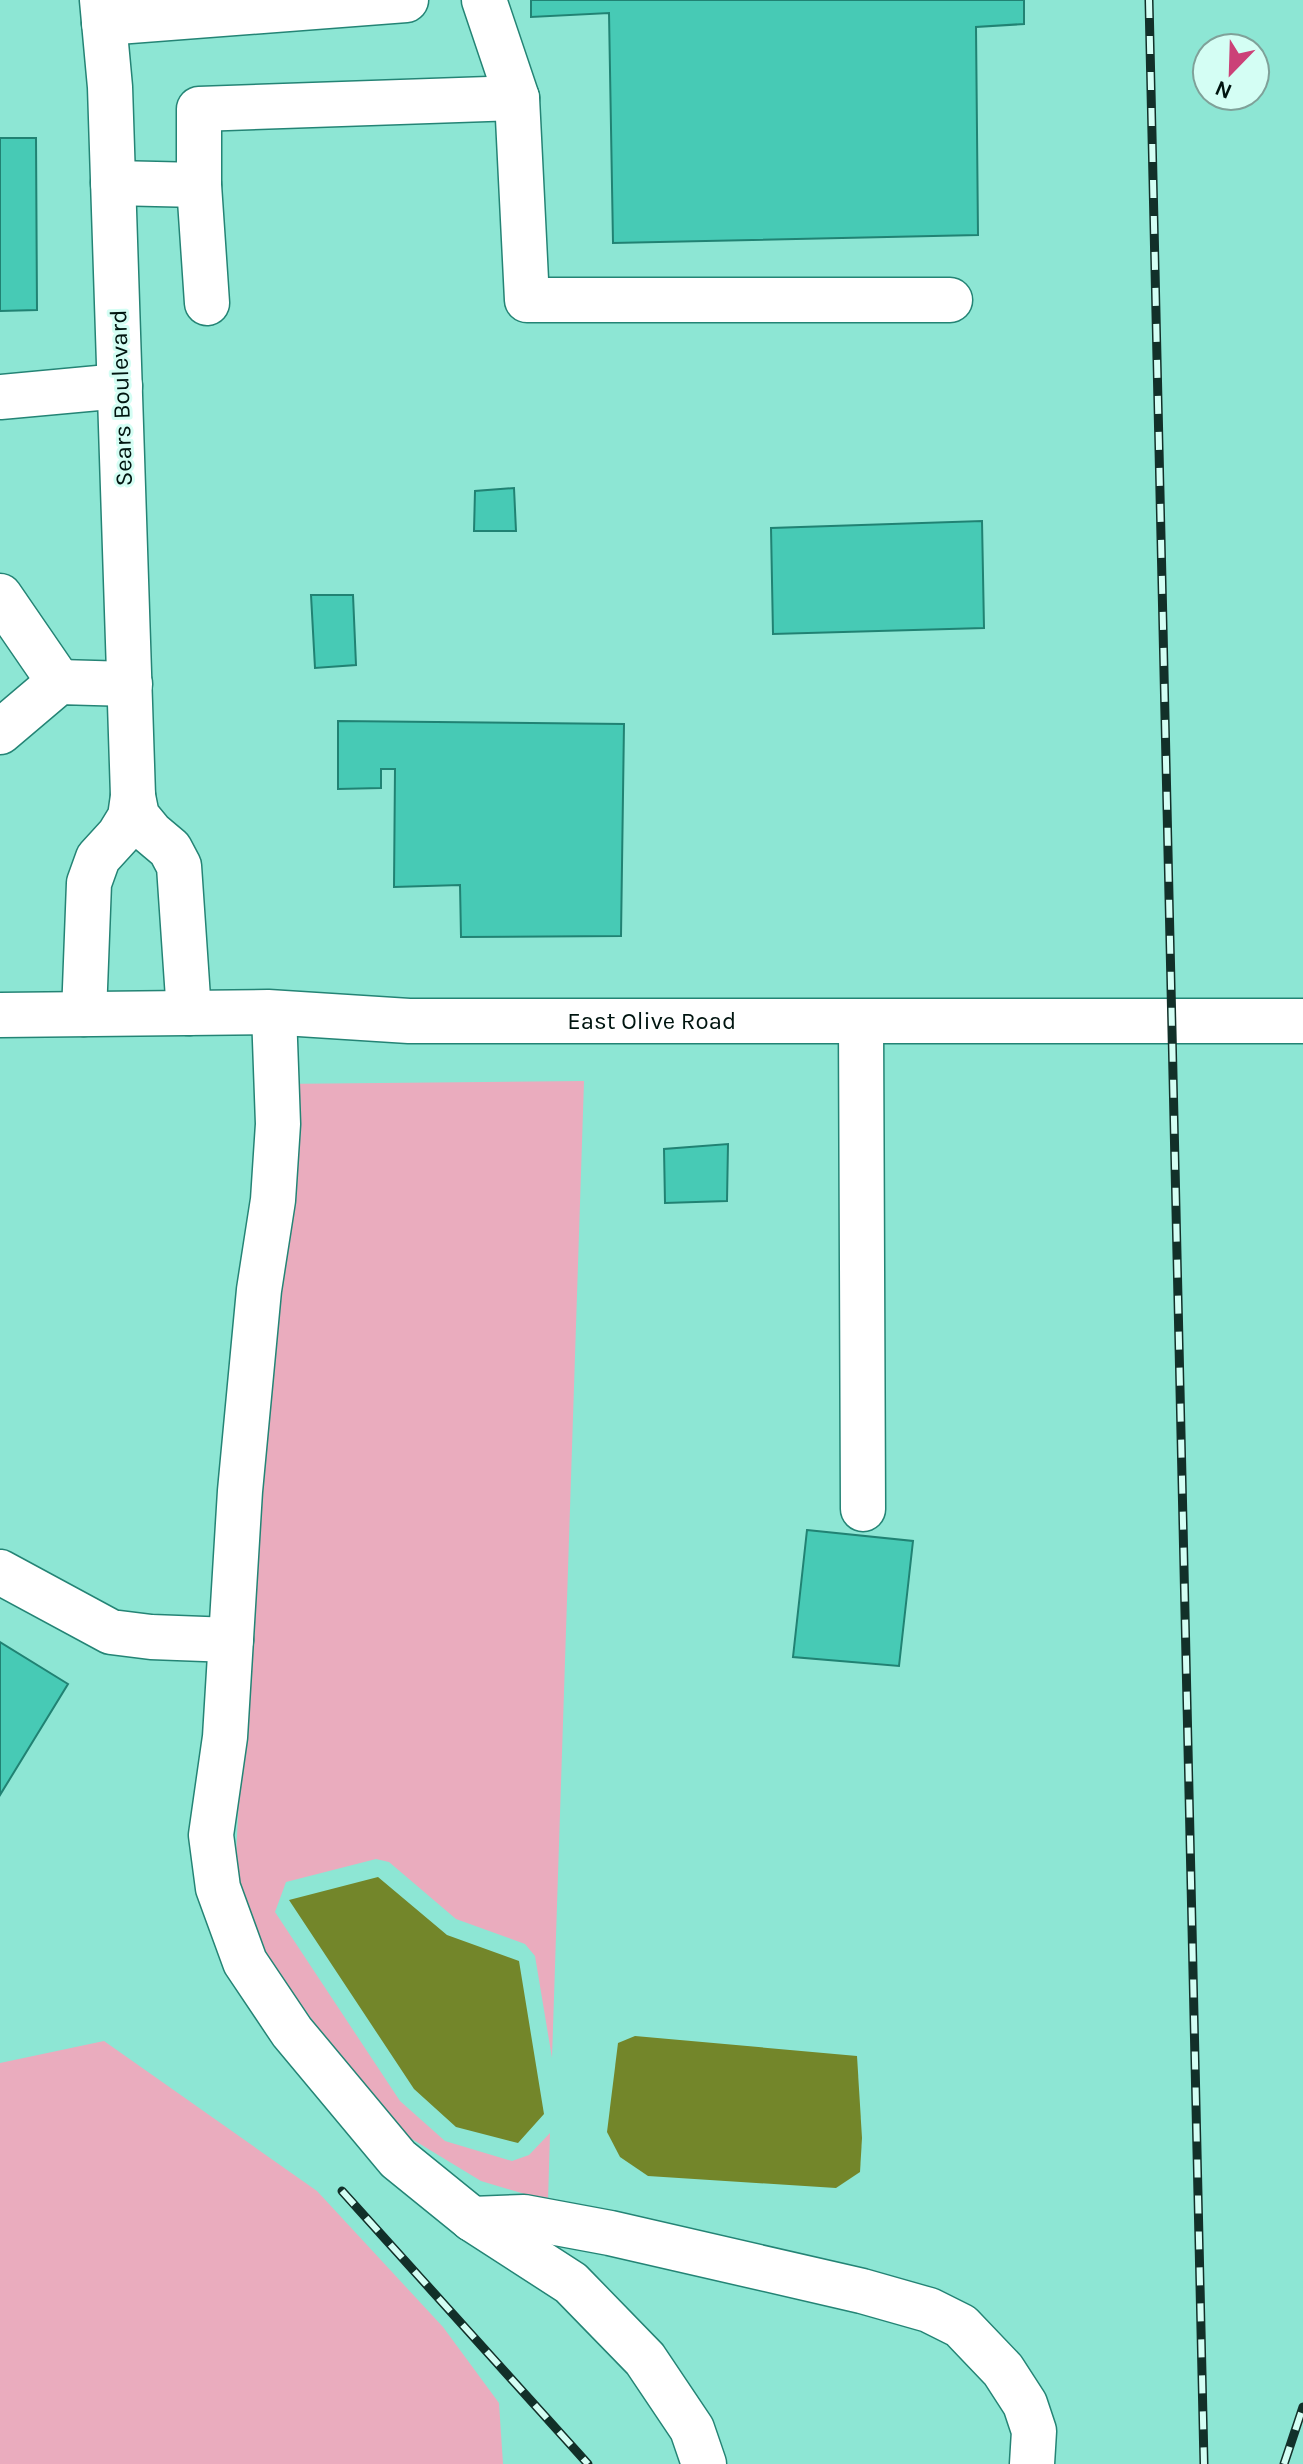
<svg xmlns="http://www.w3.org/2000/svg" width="1303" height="2464" viewBox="0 0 1303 2464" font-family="Karla,sans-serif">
  <rect width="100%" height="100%" fill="#8de6d4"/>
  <!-- green -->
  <g fill="#eaacbe">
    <path d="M 584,1081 L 552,2058 L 535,1956 L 525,1944 L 456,1919 L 389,1862 L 376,1859 L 286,1882 L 275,1912 L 400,2101 L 445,2141 L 512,2161 L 529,2155 L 550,2133 L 548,2201 L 481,2181 L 392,2127 L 233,1913 L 276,1084 Z"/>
    <path d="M 104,2041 L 317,2191 L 443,2327 L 499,2403 L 503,2464 L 0,2464 L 0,2063 Z"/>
  </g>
  <!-- water -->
  <g fill="#73862a">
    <path d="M 378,1877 L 447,1935 L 519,1961 L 544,2114 L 518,2143 L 456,2127 L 414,2089 L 289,1900 Z"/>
    <path d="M 635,2036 L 857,2056 L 862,2138 L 860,2172 L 836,2188 L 648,2176 L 620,2157 L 607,2132 L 618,2043 Z"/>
  </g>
  <!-- building -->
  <g fill="#47cab5" stroke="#218273" stroke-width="2">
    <path d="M 531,0 L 1024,0 L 1024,24 L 976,27 L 978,235 L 613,243 L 609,13 L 531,17 Z"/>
    <path d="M 0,138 L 36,138 L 37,310 L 0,311 Z"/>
    <path d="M 514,488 L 516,531 L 474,531 L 475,491 Z"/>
    <path d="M 982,521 L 984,628 L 773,634 L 771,528 Z"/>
    <path d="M 311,595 L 353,595 L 356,665 L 315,668 Z"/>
    <path d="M 338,721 L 624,724 L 621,936 L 461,937 L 460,885 L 394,887 L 395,769 L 381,769 L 381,788 L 338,789 Z"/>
    <path d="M 728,1144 L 727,1201 L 665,1203 L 664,1149 Z"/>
    <path d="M 807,1530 L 913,1541 L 899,1666 L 793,1657 Z"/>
    <path d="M 0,1642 L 68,1684 L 0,1795 Z"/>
  </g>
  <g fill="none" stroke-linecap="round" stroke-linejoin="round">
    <!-- minor casing -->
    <g stroke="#248475" stroke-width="47">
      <g id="minor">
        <path d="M 484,0 L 517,98 L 527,300 L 950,300"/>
        <path d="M 104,23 L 406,0"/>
        <path d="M 113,183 L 199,185"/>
        <path d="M 207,303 L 199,185 L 199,109 L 517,98"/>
        <path d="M 0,397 L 120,386"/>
        <path d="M 0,596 L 59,682"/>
        <path d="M 0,732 L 59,682 L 130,684"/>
        <path d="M 133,796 L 137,816 L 151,833 L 170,849 L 179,866 L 189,1013"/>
        <path d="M 274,1013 L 278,1124 L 273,1200 L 259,1290 L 240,1491 L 225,1737 L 211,1835 L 218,1888 L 245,1962 L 292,2032 L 398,2159 L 472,2219 L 571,2283 L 645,2359 L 692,2429 L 704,2464"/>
        <path d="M 84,1014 L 89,883 L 98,858 L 119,835 L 130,817 L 133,796 L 110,87 L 102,0"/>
        <path id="s1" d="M 0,1015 L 268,1012 L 409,1021 L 1303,1021"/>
        <path d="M 861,1022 L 863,1509"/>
        <path d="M 0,1572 L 111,1632 L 151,1637 L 231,1640"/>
        <path d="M 472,2219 L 524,2217 L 610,2233 L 862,2291 L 929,2310 L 961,2326 L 1003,2370 L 1025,2404 L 1034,2431 L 1032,2464"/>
      </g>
    </g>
    <!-- minor -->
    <use href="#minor" stroke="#fff" stroke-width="44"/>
    <!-- rail casing -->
    <g stroke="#123029" stroke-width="9">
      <g id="rail">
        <path d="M 1149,0 L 1204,2464"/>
        <path d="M 342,2191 L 588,2464"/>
        <path d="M 1284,2464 L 1303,2407"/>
      </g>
    </g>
    <!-- rail -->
    <use href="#rail" stroke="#d4fef4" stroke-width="6" stroke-dasharray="18" stroke-linecap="butt"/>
  </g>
  <g text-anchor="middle" stroke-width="6" stroke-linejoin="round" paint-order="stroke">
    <!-- street labels -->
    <g font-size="24" fill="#001510" stroke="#d4fef4">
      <text transform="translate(121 398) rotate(-92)" y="8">Sears Boulevard</text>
      <text dy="8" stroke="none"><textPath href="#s1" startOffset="652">East Olive Road</textPath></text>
    </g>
  </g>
  <!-- north arrow -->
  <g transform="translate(1231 72) rotate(203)"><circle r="38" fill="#d4fef4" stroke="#7fa199" stroke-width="2"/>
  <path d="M0-6L14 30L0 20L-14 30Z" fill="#cb4177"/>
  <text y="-12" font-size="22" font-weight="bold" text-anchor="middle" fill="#001510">N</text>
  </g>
</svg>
